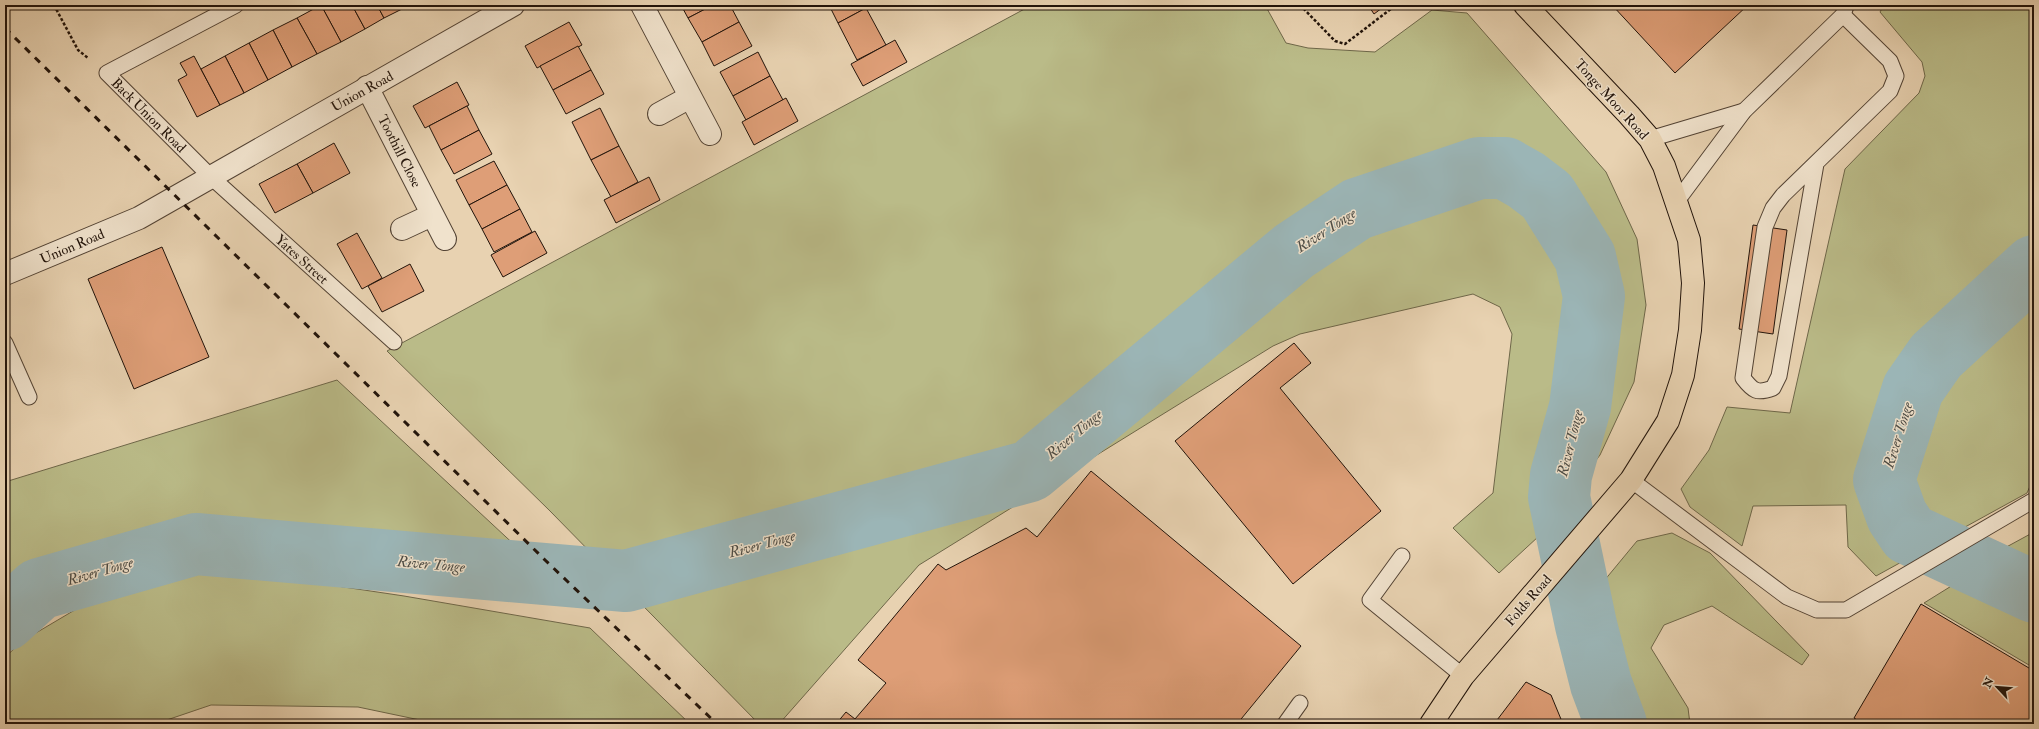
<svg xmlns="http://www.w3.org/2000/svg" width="2039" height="729" viewBox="0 0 2039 729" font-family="'IM FELL Double Pica',serif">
  <rect width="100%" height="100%" fill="#e8d2b1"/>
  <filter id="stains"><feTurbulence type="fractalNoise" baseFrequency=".005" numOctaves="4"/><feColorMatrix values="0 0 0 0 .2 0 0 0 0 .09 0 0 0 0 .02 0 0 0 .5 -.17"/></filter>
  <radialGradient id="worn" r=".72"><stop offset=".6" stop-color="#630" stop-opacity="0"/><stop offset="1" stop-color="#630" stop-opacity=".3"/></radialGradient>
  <!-- green -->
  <g fill="#babb88" stroke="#6e6749">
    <path d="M 1032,5 L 1265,5 L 1286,43 L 1308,48 L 1375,52 L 1432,10 L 1467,13 L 1606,172 L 1637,239 L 1646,305 L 1634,382 L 1600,455 L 1539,536 L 1499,573 L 1453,528 L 1493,493 L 1512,334 L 1500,307 L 1473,294 L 1300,334 L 1273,346 L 919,565 L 779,724 L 759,724 L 550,511 L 387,351 Z"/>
    <path d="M 1884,5 L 2034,5 L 2034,477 L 2027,493 L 1876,576 L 1848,547 L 1846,505 L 1753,506 L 1742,546 L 1690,507 L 1681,489 L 1709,450 L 1727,407 L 1790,413 L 1845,169 L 1919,93 L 1925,76 L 1922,62 L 1880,12 Z"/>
    <path d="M 337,380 L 520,550 L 355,535 L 233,531 L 114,555 L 24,582 L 5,599 L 5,482 Z"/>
    <path d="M 2034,532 L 2034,578 L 1988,557 Z"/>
    <path d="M 1672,533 L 1710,553 L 1809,655 L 1802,665 L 1712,606 L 1664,625 L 1651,648 L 1688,708 L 1690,724 L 1640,724 L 1594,593 L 1637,541 Z"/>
    <path d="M 196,565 L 404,596 L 590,628 L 690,724 L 439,724 L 358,707 L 211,705 L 155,724 L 5,724 L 5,657 L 24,640 L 95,598 Z"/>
    <path d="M 1961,580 L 2034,616 L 2034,668 L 1924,603 Z"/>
  </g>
  <!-- water -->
  <g fill="#9bb5b6" stroke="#6a7471">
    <path d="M 1988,557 L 2034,578 L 2034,616 L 1961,580 Z"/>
    <path d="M 1594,593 L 1640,724 L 1591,724 L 1558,636 Z"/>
  </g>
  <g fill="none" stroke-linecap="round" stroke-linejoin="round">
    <!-- shore -->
    <g stroke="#5e6460" stroke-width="1">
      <path d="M 2034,581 L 1989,562 L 1970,578 L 2034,612"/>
      <path d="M 2034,587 L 1990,568 L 1979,577 L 2034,606"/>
      <path d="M 1594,724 L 1563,637 L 1591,603 L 1636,724"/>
      <path d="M 1599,724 L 1569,638 L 1589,613 L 1591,614 L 1630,724"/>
      <path d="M 1605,724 L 1576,640 L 1587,625 L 1589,627 L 1624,724"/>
    </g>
    <!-- river -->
    <g stroke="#9bb5b6" stroke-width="62">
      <path d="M 2034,266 L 1936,356 L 1913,389 L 1884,480 L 1897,516 L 1909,534 L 2034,592"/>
      <path d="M 5,620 L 39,589 L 196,544 L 626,581 L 1030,471 L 1294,251 L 1357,209 L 1479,168 L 1505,168 L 1526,180 L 1547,196 L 1585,257 L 1594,296 L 1580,407 L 1561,475 L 1559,497 L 1586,625 L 1601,684 L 1616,724"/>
    </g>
  </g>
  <!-- building -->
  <g fill="#de9e77" stroke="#21130a">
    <path d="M 321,5 L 352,5 L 365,29 L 341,42 Z"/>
    <path d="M 321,5 L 341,42 L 317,54 L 297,18 Z"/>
    <path d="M 352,5 L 377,5 L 384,18 L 365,29 Z"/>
    <path d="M 377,5 L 402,5 L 404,8 L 384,18 Z"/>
    <path d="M 681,5 L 713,5 L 688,18 Z"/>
    <path d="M 713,5 L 730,5 L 739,22 L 702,42 L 688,18 Z"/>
    <path d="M 829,5 L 864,5 L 866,8 L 838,23 Z"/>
    <path d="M 1368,5 L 1386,5 L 1374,14 Z"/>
    <path d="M 1612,5 L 1748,5 L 1675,73 Z"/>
    <path d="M 866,8 L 886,45 L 857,60 L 838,23 Z"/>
    <path d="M 297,18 L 317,54 L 292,67 L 273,30 Z"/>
    <path d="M 569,22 L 582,45 L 537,68 L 525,46 Z"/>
    <path d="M 739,22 L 752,46 L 714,66 L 702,42 Z"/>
    <path d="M 273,30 L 292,67 L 268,80 L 249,43 Z"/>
    <path d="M 895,40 L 907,62 L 863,86 L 851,64 Z"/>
    <path d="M 249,43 L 268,80 L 244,93 L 225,56 Z"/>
    <path d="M 578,46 L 591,70 L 553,90 L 540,66 Z"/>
    <path d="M 758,52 L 770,76 L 733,96 L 720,72 Z"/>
    <path d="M 194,56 L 220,105 L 197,117 L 178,80 L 187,75 L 180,63 Z"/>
    <path d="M 225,56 L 244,93 L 220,105 L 201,69 Z"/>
    <path d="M 591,70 L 604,94 L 566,114 L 553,90 Z"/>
    <path d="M 770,76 L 783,100 L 746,120 L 733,96 Z"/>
    <path d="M 457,82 L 469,105 L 425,128 L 413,106 Z"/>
    <path d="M 786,98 L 798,121 L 754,145 L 742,122 Z"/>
    <path d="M 467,106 L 479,130 L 441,150 L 429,126 Z"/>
    <path d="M 600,108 L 619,146 L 591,160 L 572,122 Z"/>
    <path d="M 479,130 L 492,154 L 454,174 L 441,150 Z"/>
    <path d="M 334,143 L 350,173 L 313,193 L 297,164 Z"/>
    <path d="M 619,146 L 638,182 L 611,197 L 591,160 Z"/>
    <path d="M 494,161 L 507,185 L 469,205 L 456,180 Z"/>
    <path d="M 297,164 L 313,193 L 275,213 L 259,184 Z"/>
    <path d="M 649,177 L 660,200 L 616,223 L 604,200 Z"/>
    <path d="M 507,185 L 520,209 L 482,229 L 469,205 Z"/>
    <path d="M 520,209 L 532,232 L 494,252 L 482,229 Z"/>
    <path d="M 1753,225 L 1787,230 L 1773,334 L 1739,329 Z"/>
    <path d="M 535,231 L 547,253 L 503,277 L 491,255 Z"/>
    <path d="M 357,233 L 382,278 L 362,289 L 337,244 Z"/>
    <path d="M 162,247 L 209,357 L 134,389 L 88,279 Z"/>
    <path d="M 410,264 L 424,291 L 382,312 L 368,286 Z"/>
    <path d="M 1294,343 L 1311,363 L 1280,388 L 1381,511 L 1293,584 L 1175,441 Z"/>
    <path d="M 1091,471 L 1301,646 L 1237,724 L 836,724 L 846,712 L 855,719 L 886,683 L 858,660 L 938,564 L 946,570 L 1026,528 L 1037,537 Z"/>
    <path d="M 1921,604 L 2034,671 L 2034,724 L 1864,724 L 1854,718 Z"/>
    <path d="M 1526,682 L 1551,695 L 1563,724 L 1494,724 Z"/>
  </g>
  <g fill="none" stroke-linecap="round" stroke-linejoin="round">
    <!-- service casing -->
    <g stroke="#534334" stroke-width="17">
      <g id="service">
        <path d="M 236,5 L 107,73 L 210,176 L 394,342"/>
        <path d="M 1650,139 L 1744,111"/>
        <path d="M 1816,164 L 1779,376 L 1773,388 C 1757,394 1753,391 1743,378 L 1765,227 L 1773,208 L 1783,195 L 1890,91 L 1896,76 L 1890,61 L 1843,15"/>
        <path d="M 1677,201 L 1744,111 L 1843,15 L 1846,6"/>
        <path d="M 5,343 L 29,397"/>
        <path d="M 1631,480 L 1787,597 L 1817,610 L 1846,610 L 2034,500"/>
        <path d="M 1402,556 L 1370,600 L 1463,676"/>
        <path d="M 1285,724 L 1300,703"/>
      </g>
    </g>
    <!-- minor casing -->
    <g stroke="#534334" stroke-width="24">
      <g id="minor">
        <path d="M 642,5 L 710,134"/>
        <path d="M 367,87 L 445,239"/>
        <path d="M 659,114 L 690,97"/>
        <path d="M 402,229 L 432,215"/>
        <path d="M 5,274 L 139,218 L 513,5"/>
      </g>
    </g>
    <!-- primary casing -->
    <g stroke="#21130a" stroke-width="24">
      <path id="primary" d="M 1431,724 L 1463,676 L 1631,480 L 1668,421 L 1683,375 L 1690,330 L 1693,283 L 1689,240 L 1664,166 L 1650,139 L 1629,115 L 1525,5"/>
    </g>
    <!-- path -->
    <g stroke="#21130a" stroke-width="2.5" stroke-dasharray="3 2" stroke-linecap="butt">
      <path d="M 54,5 L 78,50 L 88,58"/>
      <path d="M 1300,5 L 1335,41 L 1345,44 L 1396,5"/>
    </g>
    <!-- service -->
    <use href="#service" stroke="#f0e2cc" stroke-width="15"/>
    <!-- minor -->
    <use href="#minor" stroke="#f0e2cc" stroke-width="22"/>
    <!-- primary -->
    <use href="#primary" stroke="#e8d2b1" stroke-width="22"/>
    <!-- rail -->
    <path stroke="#21130a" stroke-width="3" stroke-dasharray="7 7" stroke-linecap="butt" d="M 5,28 L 545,560 L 717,724"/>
  </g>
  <g text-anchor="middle" stroke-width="3" stroke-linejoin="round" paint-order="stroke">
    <!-- street labels -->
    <g font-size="14" fill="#21130a" stroke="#f0e2cc">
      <text transform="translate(362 91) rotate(-29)" y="5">Union Road</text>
      <text transform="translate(1612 99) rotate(48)" y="5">Tonge Moor Road</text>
      <text transform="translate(149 115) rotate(45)" y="5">Back Union Road</text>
      <text transform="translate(400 151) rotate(63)" y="5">Toothill Close</text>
      <text transform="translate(72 246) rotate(-23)" y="5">Union Road</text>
      <text transform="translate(302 259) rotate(42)" y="5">Yates Street</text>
      <text transform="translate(1528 600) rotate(-49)" y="5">Folds Road</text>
    </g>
    <!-- water labels -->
    <g font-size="15" font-style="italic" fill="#4c4c46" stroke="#f0e2cc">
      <text transform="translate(1326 230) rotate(-33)" y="5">River Tonge</text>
      <text transform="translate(1074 434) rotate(-40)" y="5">River Tonge</text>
      <text transform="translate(1898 435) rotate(-73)" y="5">River Tonge</text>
      <text transform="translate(1570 443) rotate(-76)" y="5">River Tonge</text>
      <text transform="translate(762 544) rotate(-15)" y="5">River Tonge</text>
      <text transform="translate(431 564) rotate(5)" y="5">River Tonge</text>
      <text transform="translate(100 571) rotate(-16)" y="5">River Tonge</text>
    </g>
  </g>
  <!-- margin -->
  <rect width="2039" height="729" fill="none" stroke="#e8d2b1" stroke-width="20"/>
  <rect x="6" y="6" width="2027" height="717" fill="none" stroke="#21130a" stroke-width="2"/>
  <rect x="10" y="10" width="2019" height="709" fill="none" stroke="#21130a"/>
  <!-- north arrow -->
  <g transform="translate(1997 687) rotate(296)" stroke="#f0e2cc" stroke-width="3" paint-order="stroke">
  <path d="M0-3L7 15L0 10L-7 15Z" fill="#21130a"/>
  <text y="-6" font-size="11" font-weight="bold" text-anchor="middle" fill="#21130a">N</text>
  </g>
  <rect width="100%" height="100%" filter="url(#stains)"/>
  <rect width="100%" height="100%" fill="url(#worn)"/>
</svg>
